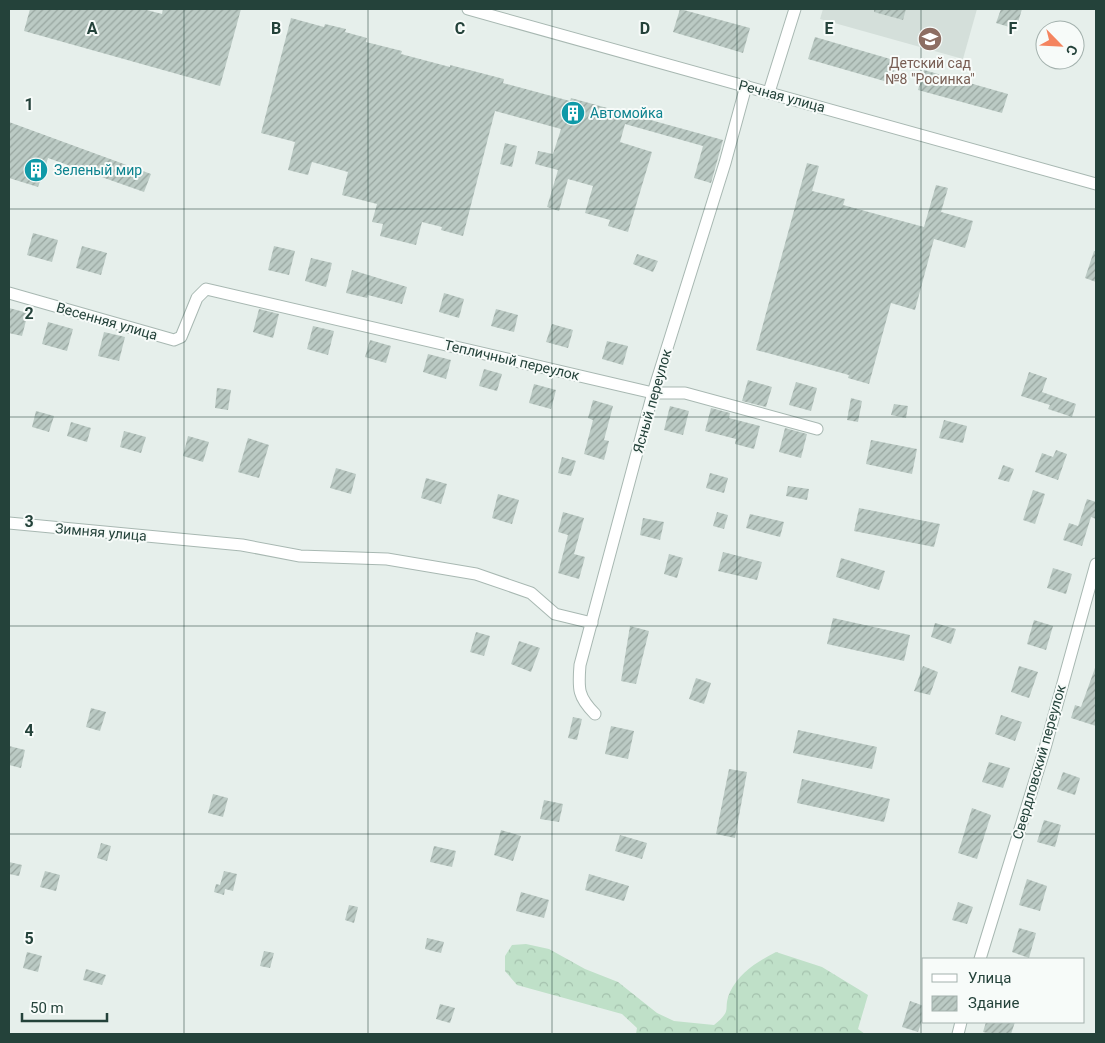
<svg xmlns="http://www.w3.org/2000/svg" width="1105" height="1043" viewBox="0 0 1105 1043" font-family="Roboto,sans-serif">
  <defs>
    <pattern id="forest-crowns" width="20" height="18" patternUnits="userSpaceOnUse" patternTransform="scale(1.25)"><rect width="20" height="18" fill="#bfe0c8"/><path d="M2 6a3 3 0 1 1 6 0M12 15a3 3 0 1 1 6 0" fill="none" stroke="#a4c1ad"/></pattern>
    <pattern id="building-hatch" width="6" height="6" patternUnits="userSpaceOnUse" patternTransform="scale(1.25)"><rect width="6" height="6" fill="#bbcac4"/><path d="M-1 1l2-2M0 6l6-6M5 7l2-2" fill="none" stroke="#98a6a0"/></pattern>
  </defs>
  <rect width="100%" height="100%" fill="#e6efeb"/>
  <!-- built -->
  <path fill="#d4dfda" d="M 823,9 L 977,9 L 963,59 L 820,19 Z"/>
  <!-- forest -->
  <path fill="url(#forest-crowns)" d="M 526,944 L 549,949 L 585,969 L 618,982 L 657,1013 L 674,1021 L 714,1025 C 734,1009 722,1010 730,992 C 739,973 758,961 776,952 L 822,967 L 868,995 L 858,1029 L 865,1034 L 636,1034 L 637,1028 L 622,1014 L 517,985 L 505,971 L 505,956 L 512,945 Z"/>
  <!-- building -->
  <g fill="url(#building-hatch)">
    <path d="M 30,9 L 143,9 L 162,14 L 163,9 L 241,9 L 220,86 L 24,31 Z"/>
    <path d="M 680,9 L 750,28 L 743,53 L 673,32 Z"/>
    <path d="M 874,9 L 906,9 L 903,20 L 874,12 Z"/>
    <path d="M 1001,9 L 1022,9 L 1016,29 L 996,23 Z"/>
    <path d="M 291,18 L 324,27 L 325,24 L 346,29 L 345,32 L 367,38 L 366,42 L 402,51 L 401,54 L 450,67 L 450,65 L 504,79 L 503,83 L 570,101 L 571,98 L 723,140 L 711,183 L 694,178 L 703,146 L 625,124 L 620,142 L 652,152 L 628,232 L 608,226 L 610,220 L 585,213 L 593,186 L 568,179 L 559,211 L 547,207 L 558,170 L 535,164 L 538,151 L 553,154 L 561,129 L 495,111 L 463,236 L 441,230 L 442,227 L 422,222 L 416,245 L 380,236 L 383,224 L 372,222 L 377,204 L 342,195 L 348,172 L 312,162 L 308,175 L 288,170 L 295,142 L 261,133 Z"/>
    <path d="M 815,37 L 897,61 L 891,83 L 808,59 Z"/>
    <path d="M 924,70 L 1008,94 L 1002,113 L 918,90 Z"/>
    <path d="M 9,122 L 151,174 L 144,192 L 48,158 L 38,187 L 9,178 Z"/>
    <path d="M 505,143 L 517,146 L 512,167 L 500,164 Z"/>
    <path d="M 807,163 L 819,166 L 812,191 L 845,199 L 843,205 L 924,227 L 936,185 L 948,188 L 941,212 L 973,221 L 965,248 L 934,239 L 915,310 L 891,303 L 869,384 L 848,378 L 849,375 L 756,350 Z"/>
    <path d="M 33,233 L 58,240 L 52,262 L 27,255 Z"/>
    <path d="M 82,246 L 107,253 L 101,275 L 76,268 Z"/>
    <path d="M 274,246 L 295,251 L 289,275 L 268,270 Z"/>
    <path d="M 1094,251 L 1096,251 L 1096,282 L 1085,278 Z"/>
    <path d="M 637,254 L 658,261 L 653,272 L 633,264 Z"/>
    <path d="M 311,258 L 332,263 L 326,287 L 305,281 Z"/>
    <path d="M 352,270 L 407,287 L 402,304 L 368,295 L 367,298 L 346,293 Z"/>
    <path d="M 444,293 L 464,299 L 459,318 L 439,312 Z"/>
    <path d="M 9,308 L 28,313 L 22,336 L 9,333 Z"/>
    <path d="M 259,309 L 279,314 L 273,338 L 253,332 Z"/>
    <path d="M 496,309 L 518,315 L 514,332 L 491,326 Z"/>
    <path d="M 48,322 L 73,329 L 67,351 L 42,344 Z"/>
    <path d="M 552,324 L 573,330 L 568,348 L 546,342 Z"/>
    <path d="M 313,326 L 334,331 L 328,355 L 307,349 Z"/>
    <path d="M 104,332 L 125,337 L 119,361 L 98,356 Z"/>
    <path d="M 370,340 L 391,346 L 386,363 L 365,357 Z"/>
    <path d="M 607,341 L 628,346 L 623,365 L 602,359 Z"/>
    <path d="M 428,354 L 451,360 L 446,379 L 423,372 Z"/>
    <path d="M 484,369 L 502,374 L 497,391 L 479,386 Z"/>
    <path d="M 1029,372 L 1047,378 L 1042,392 L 1076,404 L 1072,417 L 1048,409 L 1050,405 L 1021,396 Z"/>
    <path d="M 748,380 L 772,387 L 766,407 L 742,401 Z"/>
    <path d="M 796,382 L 817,388 L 811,411 L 789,405 Z"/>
    <path d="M 534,384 L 556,390 L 551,409 L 529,403 Z"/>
    <path d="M 217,388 L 231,390 L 228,410 L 215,408 Z"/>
    <path d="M 851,398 L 862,401 L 858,422 L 847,420 Z"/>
    <path d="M 593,400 L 613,406 L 604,440 L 609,441 L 604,460 L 584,454 L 593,420 L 588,418 Z"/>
    <path d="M 894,404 L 908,406 L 906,418 L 891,415 Z"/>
    <path d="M 670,406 L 689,411 L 683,435 L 664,430 Z"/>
    <path d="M 711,408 L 730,413 L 729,418 L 760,426 L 754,449 L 735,444 L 736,439 L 705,431 Z"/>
    <path d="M 36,411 L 54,416 L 49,432 L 32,427 Z"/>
    <path d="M 944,420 L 967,426 L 963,443 L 939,438 Z"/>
    <path d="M 71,422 L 91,428 L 87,442 L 67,436 Z"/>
    <path d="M 785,428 L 807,434 L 801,458 L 779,452 Z"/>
    <path d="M 124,431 L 146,437 L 141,453 L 120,447 Z"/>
    <path d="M 188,436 L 209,442 L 203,462 L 183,456 Z"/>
    <path d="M 248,438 L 269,445 L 259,478 L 238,472 Z"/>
    <path d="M 871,440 L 917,449 L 912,474 L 866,464 Z"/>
    <path d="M 1056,450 L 1067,454 L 1058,480 L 1035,472 L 1042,453 L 1053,457 Z"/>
    <path d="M 562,457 L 576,461 L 571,476 L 558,473 Z"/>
    <path d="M 1003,465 L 1014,469 L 1009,482 L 998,479 Z"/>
    <path d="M 336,468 L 356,474 L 351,494 L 330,488 Z"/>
    <path d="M 710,473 L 728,478 L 724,493 L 706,488 Z"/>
    <path d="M 426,478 L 447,484 L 441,504 L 421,498 Z"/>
    <path d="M 788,486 L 809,489 L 807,500 L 786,496 Z"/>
    <path d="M 1033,490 L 1045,494 L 1035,524 L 1023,520 Z"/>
    <path d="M 498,494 L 519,500 L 512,524 L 492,518 Z"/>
    <path d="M 1087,499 L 1096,502 L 1096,519 L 1091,517 L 1082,546 L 1063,540 L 1069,523 L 1078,526 Z"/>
    <path d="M 859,508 L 940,524 L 934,547 L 854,531 Z"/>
    <path d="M 563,512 L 584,518 L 574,554 L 585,557 L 579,579 L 558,573 L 568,535 L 558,532 Z"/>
    <path d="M 717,512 L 728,515 L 724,529 L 713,526 Z"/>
    <path d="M 750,514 L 784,522 L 780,537 L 746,528 Z"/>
    <path d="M 643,518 L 664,522 L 660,540 L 640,535 Z"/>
    <path d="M 723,552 L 762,562 L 757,580 L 718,571 Z"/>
    <path d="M 669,554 L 683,558 L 677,578 L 664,574 Z"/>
    <path d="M 841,558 L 885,571 L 879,590 L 836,577 Z"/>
    <path d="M 1053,568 L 1072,574 L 1066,594 L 1047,588 Z"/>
    <path d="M 833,618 L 910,635 L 904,661 L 827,644 Z"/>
    <path d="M 1034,620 L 1053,626 L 1046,650 L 1027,644 Z"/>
    <path d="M 935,623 L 956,629 L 951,644 L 931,637 Z"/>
    <path d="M 630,626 L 649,631 L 636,684 L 621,681 Z"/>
    <path d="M 476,632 L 490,636 L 484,656 L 470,652 Z"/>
    <path d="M 519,641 L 540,648 L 531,672 L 511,664 Z"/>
    <path d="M 923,666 L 938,672 L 930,695 L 914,691 Z"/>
    <path d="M 1019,666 L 1038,672 L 1029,698 L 1011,692 Z"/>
    <path d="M 1095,668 L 1096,668 L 1096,726 L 1071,718 L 1075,705 L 1081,707 Z"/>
    <path d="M 696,678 L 711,683 L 704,704 L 689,699 Z"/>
    <path d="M 91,708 L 106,712 L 100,731 L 86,727 Z"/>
    <path d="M 1001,715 L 1022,722 L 1015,741 L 995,734 Z"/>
    <path d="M 573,717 L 582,719 L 577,740 L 568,738 Z"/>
    <path d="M 611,726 L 634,731 L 628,759 L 605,754 Z"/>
    <path d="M 798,730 L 877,747 L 872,769 L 793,753 Z"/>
    <path d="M 9,746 L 25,750 L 21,768 L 9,765 Z"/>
    <path d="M 989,762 L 1010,768 L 1003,788 L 982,782 Z"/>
    <path d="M 729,769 L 747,772 L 735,838 L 716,834 Z"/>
    <path d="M 1063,772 L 1080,778 L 1075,795 L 1057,789 Z"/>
    <path d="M 802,779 L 890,799 L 884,822 L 797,803 Z"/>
    <path d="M 213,794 L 228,798 L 223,817 L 208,813 Z"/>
    <path d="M 544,800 L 563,804 L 559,822 L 540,819 Z"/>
    <path d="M 972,808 L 991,815 L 977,859 L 958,853 Z"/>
    <path d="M 1044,820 L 1061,825 L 1055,847 L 1037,842 Z"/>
    <path d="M 501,830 L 521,836 L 513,861 L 494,855 Z"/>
    <path d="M 620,835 L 647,843 L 642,859 L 615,851 Z"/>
    <path d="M 101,843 L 111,846 L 107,861 L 97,858 Z"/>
    <path d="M 434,846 L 456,851 L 452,867 L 430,862 Z"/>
    <path d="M 9,862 L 22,865 L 19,876 L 9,874 Z"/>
    <path d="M 45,871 L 60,875 L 56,891 L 40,887 Z"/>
    <path d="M 224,871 L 237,874 L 233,891 L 225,889 L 224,895 L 214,892 L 216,884 L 220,885 Z"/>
    <path d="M 589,874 L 629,886 L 624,901 L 585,890 Z"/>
    <path d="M 1027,879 L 1047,886 L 1040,911 L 1019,905 Z"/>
    <path d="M 521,892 L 549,900 L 544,918 L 516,911 Z"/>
    <path d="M 958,902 L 973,907 L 967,924 L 952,920 Z"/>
    <path d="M 349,905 L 358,907 L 354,923 L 345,920 Z"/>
    <path d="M 1019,928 L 1036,933 L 1029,958 L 1012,952 Z"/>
    <path d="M 427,938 L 444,942 L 441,953 L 425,949 Z"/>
    <path d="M 264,951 L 274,953 L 270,968 L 260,966 Z"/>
    <path d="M 27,952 L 42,956 L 38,972 L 23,968 Z"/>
    <path d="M 86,969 L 106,975 L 102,985 L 83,980 Z"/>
    <path d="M 910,1001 L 924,1006 L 924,1015 L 918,1032 L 902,1027 Z"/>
    <path d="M 440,1004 L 455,1008 L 450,1023 L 436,1019 Z"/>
    <path d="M 986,1022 L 1015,1022 L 1011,1034 L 992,1034 L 983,1032 Z"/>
  </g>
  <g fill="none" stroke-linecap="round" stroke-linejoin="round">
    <!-- minor casing -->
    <g stroke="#a8b8b2" stroke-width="13">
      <g id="minor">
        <path d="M 468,9 L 1096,184"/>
        <path d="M 769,92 L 795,9"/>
        <path d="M 9,293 L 174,340 L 181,337 L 197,298 L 206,289 L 653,393 L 685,393 L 817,429"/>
        <path d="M 9,523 L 242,545 L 300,556 L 387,559 L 476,574 L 531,593 L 555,614 L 592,623"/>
        <path d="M 595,714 C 578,697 578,689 580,665 L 653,393 L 725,163 L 746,86"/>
        <path d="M 980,959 L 1045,748 L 1096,564"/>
        <path d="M 958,1034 L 961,1022"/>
      </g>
    </g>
    <!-- minor -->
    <use href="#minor" stroke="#fff" stroke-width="11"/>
  </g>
  <!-- grid -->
  <path fill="none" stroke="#24423a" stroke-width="1" stroke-opacity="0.55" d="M 184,9 L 184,1034M 368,9 L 368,1034M 552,9 L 552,1034M 737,9 L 737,1034M 921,9 L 921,1034M 9,209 L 1096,209M 9,417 L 1096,417M 9,626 L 1096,626M 9,834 L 1096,834"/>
  <!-- icons -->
  <defs>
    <g id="school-disc" transform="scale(1.25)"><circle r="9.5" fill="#8d6e63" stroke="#f7fbf9"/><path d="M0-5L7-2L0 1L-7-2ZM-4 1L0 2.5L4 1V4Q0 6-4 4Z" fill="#fff"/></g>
    <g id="building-disc" transform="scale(1.25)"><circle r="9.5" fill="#0f9aa8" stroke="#f7fbf9"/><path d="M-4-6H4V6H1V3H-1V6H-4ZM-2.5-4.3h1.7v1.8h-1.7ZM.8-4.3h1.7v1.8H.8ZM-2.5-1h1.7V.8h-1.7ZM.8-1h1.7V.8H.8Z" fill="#fff"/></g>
  </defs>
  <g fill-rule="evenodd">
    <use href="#school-disc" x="930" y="39"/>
    <use href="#building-disc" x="573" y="113"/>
    <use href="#building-disc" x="36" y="170"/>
  </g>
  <g text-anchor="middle" stroke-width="4" stroke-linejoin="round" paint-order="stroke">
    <!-- education labels -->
    <g font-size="14" fill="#785e54" stroke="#f7fbf9">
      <text x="930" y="68">Детский сад<tspan x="930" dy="16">№8 "Росинка"</tspan></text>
    </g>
    <!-- street labels -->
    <g font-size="14" fill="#24423a" stroke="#f7fbf9">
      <text transform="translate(782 96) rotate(15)" y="5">Речная улица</text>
      <text transform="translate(107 321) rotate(16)" y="5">Весенняя улица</text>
      <text transform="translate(512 360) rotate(13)" y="5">Тепличный переулок</text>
      <text transform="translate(652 401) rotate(-74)" y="5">Ясный переулок</text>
      <text transform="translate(101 532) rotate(5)" y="5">Зимняя улица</text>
      <text transform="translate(1039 762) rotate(-74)" y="5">Свердловский переулок</text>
    </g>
    <!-- culture labels -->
    <g font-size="14" fill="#0d838f" stroke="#f7fbf9" text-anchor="start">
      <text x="590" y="118">Автомойка</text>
      <text x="54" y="175">Зеленый мир</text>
    </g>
  </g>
  <g font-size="16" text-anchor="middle" font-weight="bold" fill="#24423a" stroke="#f7fbf9" stroke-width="4" stroke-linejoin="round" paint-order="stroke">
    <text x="92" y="34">A</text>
    <text x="276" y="34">B</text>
    <text x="460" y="34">C</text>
    <text x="645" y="34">D</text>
    <text x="829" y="34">E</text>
    <text x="1013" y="34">F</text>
    <text x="29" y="110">1</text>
    <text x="29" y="319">2</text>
    <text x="29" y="527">3</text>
    <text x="29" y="736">4</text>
    <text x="29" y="944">5</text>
  </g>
  <!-- border -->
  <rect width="1105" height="1043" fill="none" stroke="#24423a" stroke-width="20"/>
  <!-- legend -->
  <rect x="922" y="958" width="162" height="65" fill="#f7fbf9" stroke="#a3b1ad"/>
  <rect x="932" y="974" width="25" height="8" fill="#ffffff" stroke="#a3b1ad"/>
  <text x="968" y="983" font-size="15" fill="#24423a">Улица</text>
  <rect x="932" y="996" width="25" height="15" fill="url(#building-hatch)" stroke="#a3b1ad"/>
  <text x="968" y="1008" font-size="15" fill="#24423a">Здание</text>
  <!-- north arrow -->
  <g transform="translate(1060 45) rotate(114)"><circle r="24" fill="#f7fbf9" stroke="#a3b1ad"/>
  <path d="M0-4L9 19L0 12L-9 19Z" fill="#f4845f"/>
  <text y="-8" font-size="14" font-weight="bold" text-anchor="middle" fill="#24423a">С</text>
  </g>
  <!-- scale -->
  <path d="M22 1013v8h85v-8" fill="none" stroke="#24423a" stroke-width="2.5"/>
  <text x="30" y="1013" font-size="15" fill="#24423a" stroke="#f7fbf9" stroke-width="4" paint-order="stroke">50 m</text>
</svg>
